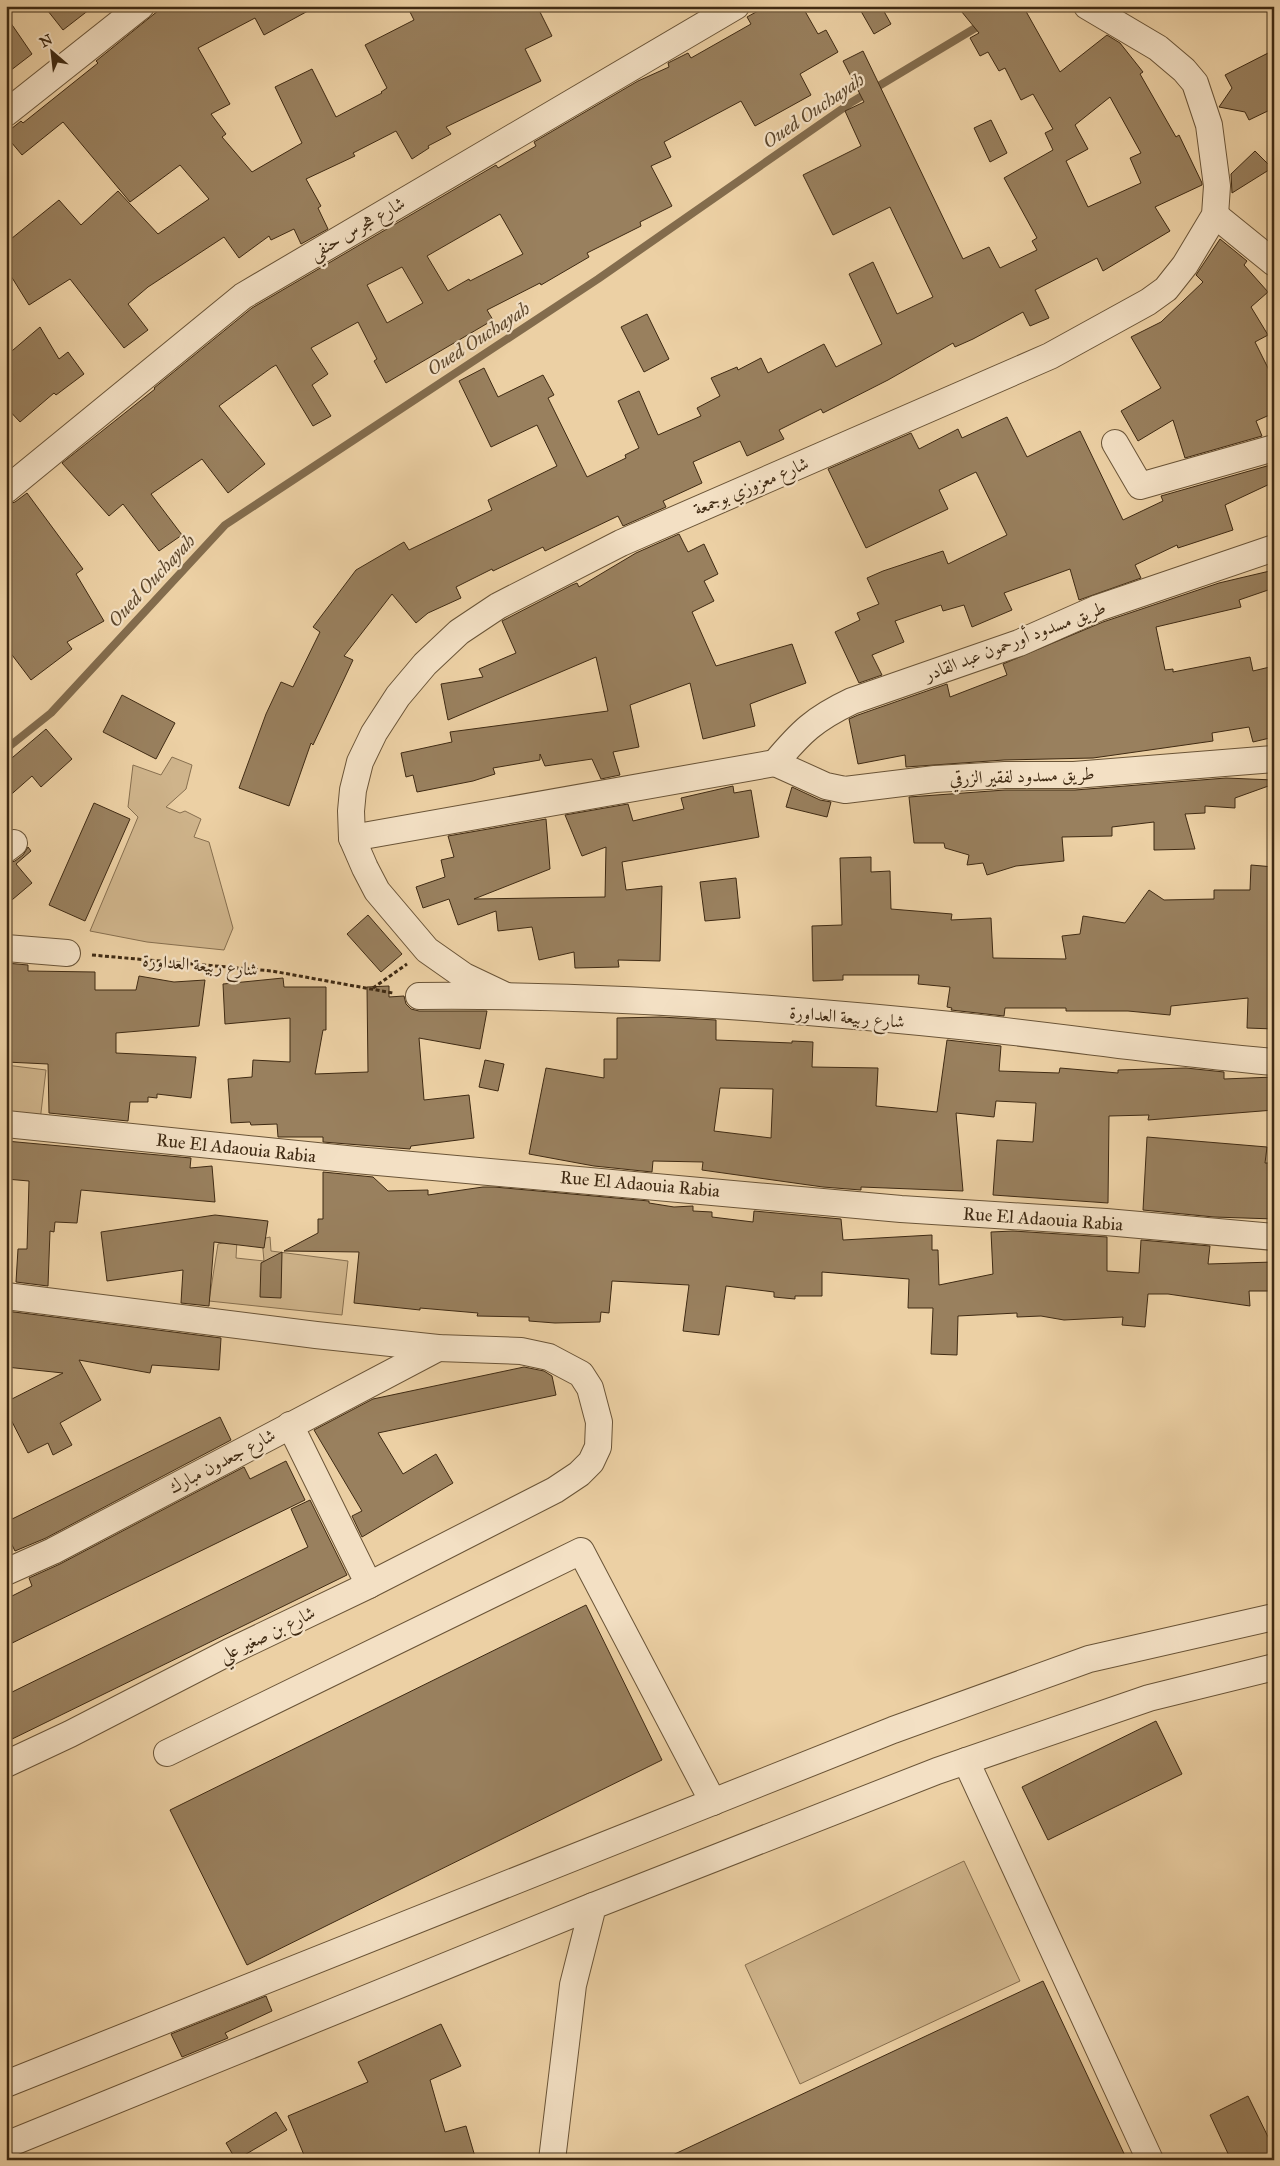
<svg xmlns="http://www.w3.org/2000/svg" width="1280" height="2166" viewBox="0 0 1280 2166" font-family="'IM FELL Great Primer',Amiri,serif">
  <rect width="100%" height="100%" fill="#ecd0a4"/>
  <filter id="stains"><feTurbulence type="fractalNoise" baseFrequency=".004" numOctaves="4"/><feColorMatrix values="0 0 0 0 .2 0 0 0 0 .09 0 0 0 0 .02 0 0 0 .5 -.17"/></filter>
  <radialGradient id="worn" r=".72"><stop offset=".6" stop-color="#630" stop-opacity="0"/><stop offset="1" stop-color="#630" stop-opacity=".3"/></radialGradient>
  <!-- green -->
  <g fill="#cfb48b" stroke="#876f4f">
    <path d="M 172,757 L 192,765 L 186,789 L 166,807 L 180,813 L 185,811 L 201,819 L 194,837 L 209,842 L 233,928 L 224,950 L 147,942 L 90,931 L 138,817 L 128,807 L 133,765 L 161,775 Z"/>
    <path d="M 6,1065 L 46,1070 L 40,1121 L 6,1117 Z"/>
    <path d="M 270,1237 L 271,1251 L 348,1261 L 342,1315 L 209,1301 L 218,1244 L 237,1240 L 236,1258 L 264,1261 L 262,1239 Z"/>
    <path d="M 964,1861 L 1020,1981 L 800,2084 L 745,1965 Z"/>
  </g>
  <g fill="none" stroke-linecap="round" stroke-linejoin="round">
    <!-- stream -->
    <path stroke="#836c4d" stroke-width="8" d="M 6,749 L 51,713 L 225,525 L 598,279 L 852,102 L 982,24"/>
  </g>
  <!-- building -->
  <g fill="#99805e" stroke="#3f2a13" fill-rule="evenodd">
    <path d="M 44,6 L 94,6 L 63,30 Z"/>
    <path d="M 164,6 L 317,6 L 264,35 L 255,18 L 198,48 L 230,104 L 211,114 L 226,134 L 222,137 L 252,172 L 302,143 L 275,87 L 312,69 L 336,117 L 382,93 L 381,92 L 387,88 L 365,45 L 414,20 L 407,6 L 537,6 L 552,36 L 525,49 L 541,81 L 446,127 L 451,134 L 428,146 L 429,148 L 412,159 L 396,131 L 353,153 L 355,156 L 306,179 L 321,206 L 318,208 L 328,229 L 301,244 L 294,229 L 271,240 L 269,236 L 239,258 L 224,237 L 148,287 L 128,304 L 148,330 L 124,348 L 70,279 L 29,305 L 6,268 L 6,243 L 59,200 L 81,225 L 118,191 L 158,234 L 209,199 L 180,165 L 130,202 L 63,122 L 22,155 L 6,136 L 6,133 L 21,121 L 23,123 L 98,63 L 96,61 Z"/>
    <path d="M 767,6 L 802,6 L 818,34 L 826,30 L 838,52 L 800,74 L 811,95 L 755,126 L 741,101 L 664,142 L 671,157 L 651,166 L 672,206 L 640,222 L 641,226 L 587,253 L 589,257 L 541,285 L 540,283 L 487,310 L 493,320 L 386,383 L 374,361 L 377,359 L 358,322 L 311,348 L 328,374 L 312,385 L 331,416 L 313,426 L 276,365 L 271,368 L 219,406 L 265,464 L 228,493 L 202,459 L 151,494 L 182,535 L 159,551 L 123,504 L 109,516 L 62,463 L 155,389 L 154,388 L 252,308 L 496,165 L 498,168 L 536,146 L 534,142 L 638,81 L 669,67 L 668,63 L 688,53 L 691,58 L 751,24 L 747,17 ZM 500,214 L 523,254 L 470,281 L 469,279 L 448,291 L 427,256 ZM 402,267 L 423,303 L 387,323 L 367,285 Z"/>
    <path d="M 858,6 L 881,6 L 891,24 L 874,34 Z"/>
    <path d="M 957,6 L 1023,6 L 1060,72 L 1107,35 L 1120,43 L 1143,72 L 1140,74 L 1176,137 L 1179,135 L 1202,183 L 1202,185 L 1155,207 L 1170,231 L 1103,271 L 1097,258 L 1035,290 L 1049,318 L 1030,326 L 1023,312 L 973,339 L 955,347 L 953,343 L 888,380 L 823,413 L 821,409 L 779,430 L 784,439 L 747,456 L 740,441 L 693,462 L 702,483 L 663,501 L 666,507 L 623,526 L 618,516 L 545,551 L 543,547 L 493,571 L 492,569 L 456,587 L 461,598 L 428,613 L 416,623 L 392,594 L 344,656 L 353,660 L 313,745 L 311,743 L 289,806 L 239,788 L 266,714 L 281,682 L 293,687 L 320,632 L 313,627 L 356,570 L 404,542 L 409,550 L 492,510 L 488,500 L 557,466 L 537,425 L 491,447 L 459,381 L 484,368 L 498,397 L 543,375 L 554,395 L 548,398 L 587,477 L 626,458 L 625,455 L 639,448 L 618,401 L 639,391 L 658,435 L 701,416 L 697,408 L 720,396 L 711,378 L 737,367 L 738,370 L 761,358 L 768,373 L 824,344 L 836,367 L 882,344 L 849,274 L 873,262 L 897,314 L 933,297 L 890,207 L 833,235 L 803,175 L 861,146 L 845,111 L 864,102 L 843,61 L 863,51 L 963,259 L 989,247 L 1000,268 L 1037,250 L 1032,241 L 1037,238 L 1004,178 L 1053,150 L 1045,133 L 1053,129 L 1033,94 L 1021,100 L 1005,68 L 999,71 L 988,52 L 980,56 L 970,38 L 979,33 ZM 1110,97 L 1141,153 L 1130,158 L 1141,183 L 1088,207 L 1066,161 L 1088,149 L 1075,125 Z"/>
    <path d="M 6,16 L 32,54 L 6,74 Z"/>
    <path d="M 1274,50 L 1274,108 L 1249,120 L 1245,112 L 1219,107 L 1232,88 L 1225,75 Z"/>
    <path d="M 991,120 L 1007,153 L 990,162 L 974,128 Z"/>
    <path d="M 1255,151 L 1272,168 L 1232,193 L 1231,174 Z"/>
    <path d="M 1220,239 L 1247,261 L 1244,265 L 1268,292 L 1251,307 L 1268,335 L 1255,342 L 1274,380 L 1274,413 L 1256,421 L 1262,436 L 1185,458 L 1173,420 L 1138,441 L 1121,411 L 1161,388 L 1131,337 L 1161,322 L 1203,282 L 1196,275 Z"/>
    <path d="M 647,314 L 669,359 L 644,372 L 621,327 Z"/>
    <path d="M 40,327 L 59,359 L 68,352 L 84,374 L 56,395 L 54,393 L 20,422 L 6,407 L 6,356 Z"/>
    <path d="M 1007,417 L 1027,457 L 1080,431 L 1123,520 L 1163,501 L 1161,496 L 1274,464 L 1274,482 L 1225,505 L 1233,530 L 1178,548 L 1177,545 L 1135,565 L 1141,578 L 1079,600 L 1070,569 L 1004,593 L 1012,610 L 972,627 L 964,605 L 943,611 L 941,605 L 895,621 L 904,642 L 872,655 L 882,675 L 859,683 L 835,632 L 860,620 L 857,613 L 879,604 L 867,578 L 883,571 L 943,551 L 948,564 L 1007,535 L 976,472 L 939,490 L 948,509 L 866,548 L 828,469 L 911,433 L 919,449 L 958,429 L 962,438 Z"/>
    <path d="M 27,493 L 83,569 L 76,574 L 104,621 L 67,642 L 72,649 L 31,680 L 6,647 L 6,505 L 15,502 Z"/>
    <path d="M 679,534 L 688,552 L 704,544 L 718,574 L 704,581 L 714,601 L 692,612 L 716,666 L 792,644 L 806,683 L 750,704 L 755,726 L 703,739 L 690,683 L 630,705 L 639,747 L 613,752 L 620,775 L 601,779 L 592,759 L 545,766 L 540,754 L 540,760 L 493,768 L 495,774 L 473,781 L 417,792 L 413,775 L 406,777 L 401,753 L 452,742 L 450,732 L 608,711 L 596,657 L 448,720 L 441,684 L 483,677 L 479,669 L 516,653 L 502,621 L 506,619 L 572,585 L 577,583 L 579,587 L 636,553 Z"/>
    <path d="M 1274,570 L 1274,588 L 1239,600 L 1241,607 L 1156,627 L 1165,670 L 1173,669 L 1173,672 L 1250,657 L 1253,671 L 1274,666 L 1274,737 L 1253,742 L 1249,727 L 1212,733 L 1213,741 L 1093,758 L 1004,760 L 906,767 L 905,755 L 858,764 L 849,719 L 858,715 L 947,684 L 950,697 L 1007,675 L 1003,664 L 1103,622 L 1219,583 Z"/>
    <path d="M 122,695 L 175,723 L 156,759 L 103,732 Z"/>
    <path d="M 46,729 L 72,759 L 41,787 L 32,776 L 6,799 L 6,763 Z"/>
    <path d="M 1226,778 L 1274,780 L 1274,784 L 1235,798 L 1235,808 L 1205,806 L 1205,813 L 1185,814 L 1195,849 L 1154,850 L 1154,822 L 1112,827 L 1112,836 L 1062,837 L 1064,861 L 1016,866 L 987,875 L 983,863 L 967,865 L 969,855 L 945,848 L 944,843 L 914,843 L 909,797 L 1005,790 L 1075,790 Z"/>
    <path d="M 733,786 L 734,793 L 751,790 L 759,837 L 622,862 L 626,890 L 662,886 L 660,961 L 618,960 L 619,967 L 575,968 L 574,952 L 539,960 L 532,927 L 498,931 L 496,911 L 458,925 L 449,899 L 423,908 L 416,887 L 445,877 L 441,860 L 454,857 L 448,836 L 546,819 L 550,869 L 474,899 L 605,897 L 606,847 L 582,856 L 565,815 L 628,804 L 633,821 L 684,809 L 681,798 Z"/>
    <path d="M 792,787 L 820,800 L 831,802 L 827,817 L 786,807 Z"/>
    <path d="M 94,803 L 130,819 L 85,921 L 49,905 Z"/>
    <path d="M 28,847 L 31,851 L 16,864 L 32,883 L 6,905 L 6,864 L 15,861 L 23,855 Z"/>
    <path d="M 871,857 L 871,872 L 890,871 L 891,909 L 952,914 L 951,920 L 991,918 L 993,958 L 1066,959 L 1062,936 L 1080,934 L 1083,916 L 1125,923 L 1149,890 L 1164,900 L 1214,899 L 1214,890 L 1250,890 L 1251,865 L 1274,867 L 1274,1029 L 1247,1028 L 1248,998 L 1171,1006 L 1170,1015 L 1128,1011 L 1066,1011 L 1066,1008 L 1005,1008 L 1004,1016 L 951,1010 L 952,1008 L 947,1007 L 950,987 L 918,984 L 919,975 L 843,975 L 843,980 L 813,981 L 812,926 L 842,925 L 840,858 Z"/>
    <path d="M 736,878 L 740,918 L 705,921 L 700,882 Z"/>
    <path d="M 368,915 L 402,954 L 381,972 L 347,934 Z"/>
    <path d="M 6,963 L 28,965 L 28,971 L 95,972 L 95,990 L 136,990 L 139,976 L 174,982 L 205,980 L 199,1026 L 116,1033 L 116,1053 L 196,1057 L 191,1098 L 157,1094 L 157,1098 L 148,1097 L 148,1102 L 130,1102 L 128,1121 L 49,1113 L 48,1064 L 6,1062 Z"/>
    <path d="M 283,978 L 284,987 L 326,987 L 326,1030 L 323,1030 L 315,1074 L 368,1072 L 367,987 L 389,986 L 389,997 L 404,996 L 406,1004 L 411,1009 L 419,1011 L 487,1011 L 480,1049 L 419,1038 L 424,1100 L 469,1095 L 474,1138 L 411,1146 L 410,1149 L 323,1142 L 323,1137 L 278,1137 L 277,1124 L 251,1125 L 250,1122 L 231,1123 L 228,1079 L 252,1077 L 253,1060 L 290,1062 L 290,1018 L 225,1024 L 223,984 Z"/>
    <path d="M 660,1017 L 716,1020 L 716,1040 L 792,1043 L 792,1041 L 813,1042 L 812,1067 L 878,1068 L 876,1106 L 937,1112 L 947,1040 L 1001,1046 L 999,1071 L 1059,1073 L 1060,1068 L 1118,1073 L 1118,1070 L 1186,1068 L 1224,1072 L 1224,1079 L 1274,1077 L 1274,1110 L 1148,1120 L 1149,1115 L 1109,1116 L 1108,1203 L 993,1195 L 997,1140 L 1033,1142 L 1036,1103 L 996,1101 L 994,1117 L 956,1113 L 963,1191 L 861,1187 L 861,1190 L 823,1187 L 702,1170 L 703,1162 L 653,1161 L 652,1172 L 594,1166 L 529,1154 L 546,1068 L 604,1078 L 604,1059 L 617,1059 L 617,1018 ZM 720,1088 L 773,1089 L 771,1138 L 714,1131 Z"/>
    <path d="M 485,1060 L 504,1064 L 498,1091 L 479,1087 Z"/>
    <path d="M 1147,1137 L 1267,1147 L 1265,1163 L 1274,1163 L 1274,1219 L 1214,1217 L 1143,1210 Z"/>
    <path d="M 6,1141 L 191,1158 L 190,1168 L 212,1166 L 215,1202 L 81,1190 L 77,1223 L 55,1222 L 54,1232 L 50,1231 L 48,1286 L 16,1282 L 18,1249 L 27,1249 L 29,1181 L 6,1179 Z"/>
    <path d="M 323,1172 L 373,1177 L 388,1191 L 428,1190 L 428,1195 L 483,1187 L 494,1187 L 649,1201 L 649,1203 L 674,1207 L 693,1206 L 693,1211 L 712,1212 L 712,1217 L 753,1222 L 754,1211 L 841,1219 L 843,1240 L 932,1235 L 932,1250 L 938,1250 L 939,1285 L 993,1274 L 991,1232 L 1013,1231 L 1107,1237 L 1107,1271 L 1139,1273 L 1141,1240 L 1210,1246 L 1208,1264 L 1274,1262 L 1274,1291 L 1249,1291 L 1250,1306 L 1168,1294 L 1148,1294 L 1145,1327 L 1122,1325 L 1123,1317 L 1064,1320 L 1041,1316 L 1017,1317 L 1017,1313 L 958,1316 L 957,1355 L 931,1354 L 933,1308 L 908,1308 L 909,1279 L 822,1272 L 822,1296 L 795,1296 L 795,1299 L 774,1297 L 774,1292 L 726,1286 L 719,1335 L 683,1331 L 689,1285 L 612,1281 L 609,1313 L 601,1312 L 600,1322 L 555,1323 L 529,1321 L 529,1317 L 477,1316 L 478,1313 L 420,1308 L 420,1310 L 354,1303 L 359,1252 L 284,1251 L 318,1233 L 318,1219 L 323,1219 Z"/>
    <path d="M 215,1215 L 268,1221 L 264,1248 L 214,1242 L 209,1306 L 181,1303 L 183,1270 L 107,1281 L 101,1232 Z"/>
    <path d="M 282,1252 L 281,1298 L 260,1297 L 261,1263 Z"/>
    <path d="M 6,1311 L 221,1338 L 219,1370 L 152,1365 L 150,1373 L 79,1360 L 101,1400 L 60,1423 L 72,1445 L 53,1455 L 48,1443 L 28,1453 L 6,1410 L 6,1402 L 63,1373 L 6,1367 Z"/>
    <path d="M 524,1367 L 544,1371 L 552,1376 L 556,1395 L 378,1433 L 403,1474 L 436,1454 L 453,1483 L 362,1537 L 352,1516 L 362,1511 L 314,1430 L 373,1399 Z"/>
    <path d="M 220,1417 L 231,1440 L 46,1538 L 15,1551 L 6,1533 L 6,1522 Z"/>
    <path d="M 286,1461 L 305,1500 L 6,1646 L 6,1599 L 32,1586 L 29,1578 L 60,1564 L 244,1467 L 250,1479 Z"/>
    <path d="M 310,1500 L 347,1575 L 6,1742 L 6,1695 L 308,1547 L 291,1509 Z"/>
    <path d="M 586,1605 L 662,1760 L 247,1965 L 170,1810 Z"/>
    <path d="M 1156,1721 L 1182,1774 L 1048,1840 L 1022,1787 Z"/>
    <path d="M 1043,1981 L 1127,2160 L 662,2160 Z"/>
    <path d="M 266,1996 L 272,2011 L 225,2033 L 228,2038 L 182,2057 L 171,2034 Z"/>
    <path d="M 441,2024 L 461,2066 L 430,2080 L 445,2132 L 466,2126 L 476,2160 L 306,2160 L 288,2116 L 368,2082 L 358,2062 Z"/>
    <path d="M 1248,2096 L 1274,2149 L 1274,2160 L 1231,2160 L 1210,2115 Z"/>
    <path d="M 276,2112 L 287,2130 L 236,2160 L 226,2143 Z"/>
  </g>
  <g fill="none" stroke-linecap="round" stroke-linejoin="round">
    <!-- minor casing -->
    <g stroke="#6a5437" stroke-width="28">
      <g id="minor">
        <path d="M 6,113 L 141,6"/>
        <path d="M 1215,215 L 1274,263"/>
        <path d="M 1115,443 L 1140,486 L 1274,448"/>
        <path d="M 6,490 L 243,296 L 736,6"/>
        <path d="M 775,763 C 801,732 814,719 852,701 L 1019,643 L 1098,608 L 1274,548"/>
        <path d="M 775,763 L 826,786 L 845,790 L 935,779 L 1005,775 L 1074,775 L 1274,759"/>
        <path d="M 352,838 L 775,763"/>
        <path d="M 6,849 L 14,843"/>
        <path d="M 6,948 L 67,953"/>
        <path d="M 504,995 L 464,976 L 427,950 L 377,891 L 365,868 L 352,838 L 351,811 L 353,790 L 360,762 L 374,733 L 398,696 L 425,664 L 459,632 L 498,606 L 621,543 L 1050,356 L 1148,302 L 1166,289 L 1185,265 L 1215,215 L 1217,186 L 1209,125 L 1195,83 L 1184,70 L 1158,48 L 1087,6"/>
        <path d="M 419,996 C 602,994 788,1008 970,1027 C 1071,1038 1172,1053 1274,1062"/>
        <path d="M 6,1124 L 356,1160 L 901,1209 L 1106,1222 L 1274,1237"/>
        <path d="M 6,1296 L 316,1335 L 438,1348 L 521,1351 L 549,1357 L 581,1374 L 590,1388 L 599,1422 L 598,1447 L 591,1462 L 579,1474 L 555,1490 L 369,1585"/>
        <path d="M 6,1572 L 53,1551 L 438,1348"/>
        <path d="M 167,1753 L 581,1551 L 713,1802"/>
        <path d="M 966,1761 L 1150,2160"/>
        <path d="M 6,1764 L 70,1734 L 229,1652 L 369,1585 L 290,1425"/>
        <path d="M 6,2084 L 893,1730 L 1089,1659 L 1274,1617"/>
        <path d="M 6,2145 L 593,1906"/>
        <path d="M 552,2160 L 573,1985 L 593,1906 L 937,1771 L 1149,1698 L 1274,1667"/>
      </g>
    </g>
    <!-- path -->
    <g stroke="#3f2a13" stroke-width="3" stroke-dasharray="4 2.5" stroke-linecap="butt">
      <path d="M 92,955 L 272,971 L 393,993"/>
      <path d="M 373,988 L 407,964"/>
    </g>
    <!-- minor -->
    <use href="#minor" stroke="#f3e0c4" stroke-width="26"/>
  </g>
  <g text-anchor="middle" stroke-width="4.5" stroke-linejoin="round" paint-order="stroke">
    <!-- street labels -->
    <g font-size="18" fill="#3f2a13" stroke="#f3e0c4">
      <text transform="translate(357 228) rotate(-30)" y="6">شارع هجرس حنفي</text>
      <text transform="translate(751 486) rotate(-23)" y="6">شارع معزوزي بوجمعة</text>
      <text transform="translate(1015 641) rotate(-21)" y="6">طريق مسدود أورحمون عبد القادر</text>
      <text transform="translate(1022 776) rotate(-2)" y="6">طريق مسدود لفقير الزرقي</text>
      <text transform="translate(200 965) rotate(5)" y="6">شارع ربيعة العداورة</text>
      <text transform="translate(847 1017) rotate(5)" y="6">شارع ربيعة العداورة</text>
      <text transform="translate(236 1148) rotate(6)" y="6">Rue El Adaouia Rabia</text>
      <text transform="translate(640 1184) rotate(5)" y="6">Rue El Adaouia Rabia</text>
      <text transform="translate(1043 1219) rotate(4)" y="6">Rue El Adaouia Rabia</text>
      <text transform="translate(222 1461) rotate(-28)" y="6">شارع جعدون مبارك</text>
      <text transform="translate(267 1634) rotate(-26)" y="6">شارع بن صغير علي</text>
    </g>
    <!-- water labels -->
    <g font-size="19" font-style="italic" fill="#5c462b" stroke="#f3e0c4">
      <text transform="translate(813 110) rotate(-34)" y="7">Oued Ouchayah</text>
      <text transform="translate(478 338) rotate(-33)" y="7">Oued Ouchayah</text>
      <text transform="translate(151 580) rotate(-47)" y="7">Oued Ouchayah</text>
    </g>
  </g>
  <!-- margin -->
  <rect width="1280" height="2166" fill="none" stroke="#ecd0a4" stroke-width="25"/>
  <rect x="8" y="8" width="1265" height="2151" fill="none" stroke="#3f2a13" stroke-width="2.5"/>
  <rect x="12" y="12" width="1255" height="2141" fill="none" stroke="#3f2a13"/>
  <!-- north arrow -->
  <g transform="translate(52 52) rotate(332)" stroke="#f3e0c4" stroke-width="4" paint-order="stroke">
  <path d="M0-4L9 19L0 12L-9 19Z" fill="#3f2a13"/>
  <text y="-8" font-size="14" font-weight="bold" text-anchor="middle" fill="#3f2a13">N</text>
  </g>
  <rect width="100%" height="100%" filter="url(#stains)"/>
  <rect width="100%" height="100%" fill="url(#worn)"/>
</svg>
